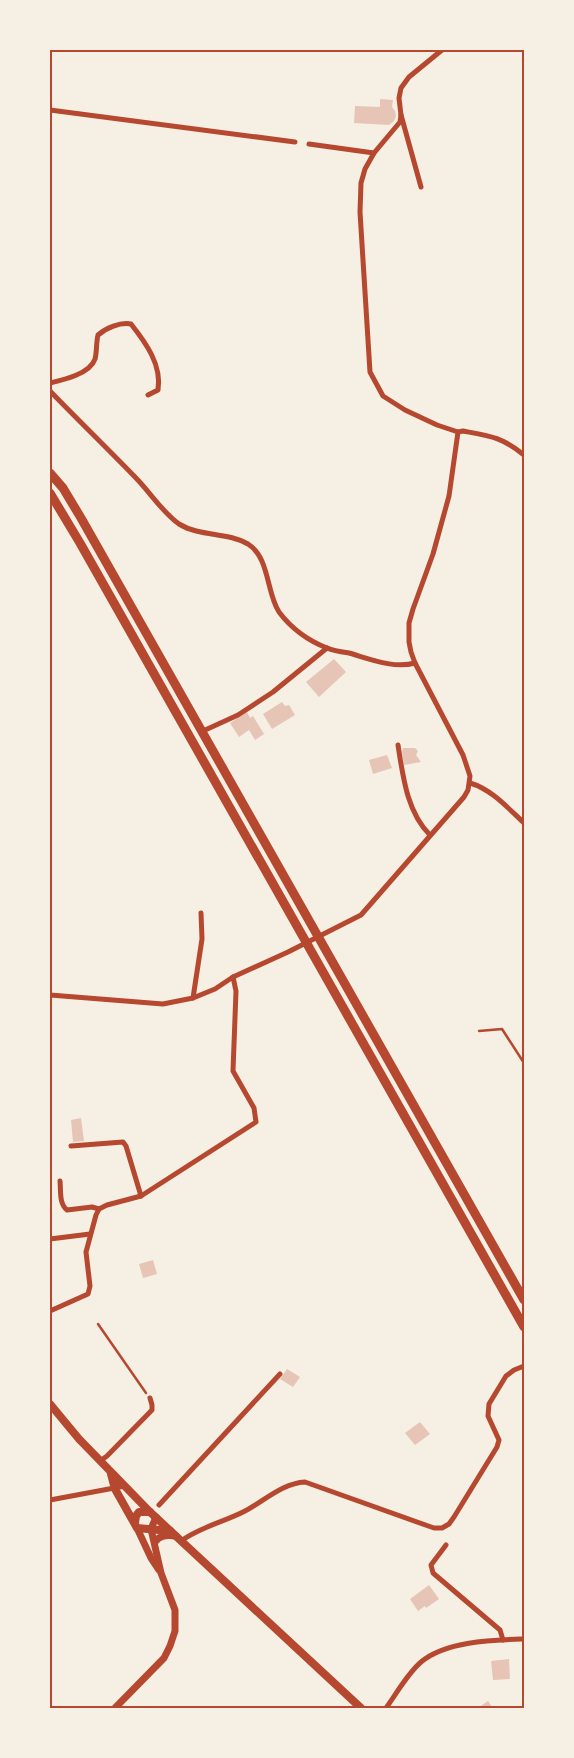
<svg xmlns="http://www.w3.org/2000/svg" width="574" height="1758" viewBox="0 0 574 1758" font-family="Mulish,sans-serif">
  <rect width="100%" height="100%" fill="#f6efe4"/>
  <!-- building -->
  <g fill="#e6c5b7">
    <path d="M 380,99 L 393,100 L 392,107 L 395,111 L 396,116 L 394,121 L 389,125 L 354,123 L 355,106 L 380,107 Z"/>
    <path d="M 334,659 L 346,672 L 319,697 L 306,682 Z"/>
    <path d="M 282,702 L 285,706 L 289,705 L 295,715 L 272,729 L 263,714 Z"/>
    <path d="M 247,712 L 250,718 L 253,716 L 264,734 L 255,740 L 249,730 L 239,737 L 230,723 Z"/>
    <path d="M 403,748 L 415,748 L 418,751 L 416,755 L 421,762 L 404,765 L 402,752 Z"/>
    <path d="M 387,755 L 392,768 L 373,774 L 369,760 Z"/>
    <path d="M 81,1118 L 84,1141 L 73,1142 L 71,1120 Z"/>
    <path d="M 153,1260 L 157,1274 L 143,1278 L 139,1264 Z"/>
    <path d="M 287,1369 L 300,1377 L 293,1387 L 280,1379 Z"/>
    <path d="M 420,1422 L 430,1434 L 415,1445 L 405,1433 Z"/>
    <path d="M 429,1585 L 439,1599 L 426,1608 L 425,1606 L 418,1611 L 410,1599 Z"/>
    <path d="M 509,1659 L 510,1679 L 493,1680 L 491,1661 Z"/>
    <path d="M 488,1701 L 493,1708 L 478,1708 Z"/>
  </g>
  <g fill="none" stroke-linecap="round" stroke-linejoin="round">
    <!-- path -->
    <path stroke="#b5482f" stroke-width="2.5" d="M 98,1324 L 146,1393"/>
    <!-- service -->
    <path stroke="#b5482f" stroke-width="2.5" d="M 479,1031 L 502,1029 L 524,1063"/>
    <!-- minor -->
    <g stroke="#b5482f" stroke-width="5">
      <path d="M 50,110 L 295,142"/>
      <path d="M 401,115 L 421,187"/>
      <path d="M 309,144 L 374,153"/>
      <path d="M 50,383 C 63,380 90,374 95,359 C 97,352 96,343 98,335 C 106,328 120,322 131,324 C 146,343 162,365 158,390 L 148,395"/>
      <path d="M 50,391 C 78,420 107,448 135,477 C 150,492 162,512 179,524 C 200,537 228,532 248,544 C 270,558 266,592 279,612 C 291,628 309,641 327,648 C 334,651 342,652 349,653 C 370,659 394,669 415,663"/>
      <path d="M 458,432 L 463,431 C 490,436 502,437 524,455"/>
      <path d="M 203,731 L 238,715 L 273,692 L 327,648"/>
      <path d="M 398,745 C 403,777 407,812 430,835"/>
      <path d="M 470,783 C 491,789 508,808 524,823"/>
      <path d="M 50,995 L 163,1004 L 193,998 L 215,989 L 233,977 L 288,952 L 361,915 L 464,797 L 468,790 L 470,776 L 463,755 L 415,663 L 411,652 L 409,642 L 409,623 L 413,609 L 433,554 L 449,496 L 458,432 L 437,425 L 405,410 L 383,396 L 370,372 L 360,212 L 361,183 L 365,169 L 374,153 L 400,122 L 401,115 L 399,98 L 401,88 L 409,77 L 442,50"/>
      <path d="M 193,998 L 202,939 L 201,913"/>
      <path d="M 71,1146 L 123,1142 L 126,1146 L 141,1196"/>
      <path d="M 60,1181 C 61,1191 59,1204 67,1210 L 92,1207 L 99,1209"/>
      <path d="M 50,1239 L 90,1234"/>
      <path d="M 50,1311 L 88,1294 L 90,1286 L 86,1252 L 96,1215 L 99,1209 L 107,1205 L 141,1196 L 256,1122 L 254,1108 L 233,1071 L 236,991 L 233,977"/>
      <path d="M 100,1461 L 107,1456 L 152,1410 L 152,1405 L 150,1398"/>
      <path d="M 50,1500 L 125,1486"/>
      <path d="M 159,1505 L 280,1374"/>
      <path d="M 181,1541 C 200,1527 224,1522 245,1511 C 264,1501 283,1483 305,1482 L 434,1528 L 442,1528 L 449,1524 L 454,1517 L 497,1447 L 499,1440 L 488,1416 L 489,1404 L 506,1376 L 514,1370 L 524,1366"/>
      <path d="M 446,1545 L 431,1565 L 433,1573 L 500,1630 L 503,1640"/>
      <path d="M 386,1708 C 397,1693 407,1674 421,1662 C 446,1641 493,1640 524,1639"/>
    </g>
    <!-- tertiary -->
    <g stroke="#b5482f" stroke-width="7">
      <path d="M 137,1528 L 151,1558 L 159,1570"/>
      <path d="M 155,1542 C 160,1535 166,1535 176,1536"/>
      <path d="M 115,1708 L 164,1658 L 170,1646 L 175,1631 L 175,1610 L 161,1573 L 151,1529 L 156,1517"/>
    </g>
    <!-- secondary -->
    <g stroke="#b5482f" stroke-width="8">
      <path d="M 50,1404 L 79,1439 L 150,1512 L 361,1708"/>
      <path d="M 111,1474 L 115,1489 L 137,1528 L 170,1531"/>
      <path d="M 135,1523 L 136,1516 L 139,1512 L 150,1512"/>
    </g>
    <!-- primary -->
    <g stroke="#b5482f" stroke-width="9">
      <path d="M 50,473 L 63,488 L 81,518 L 524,1300"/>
      <path d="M 50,493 L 80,543 L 524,1327"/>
    </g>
  </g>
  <!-- border -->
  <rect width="574" height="1758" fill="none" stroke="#f6efe4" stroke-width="102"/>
  <rect x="51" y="51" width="472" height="1656" fill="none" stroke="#b5482f" stroke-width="2"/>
</svg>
